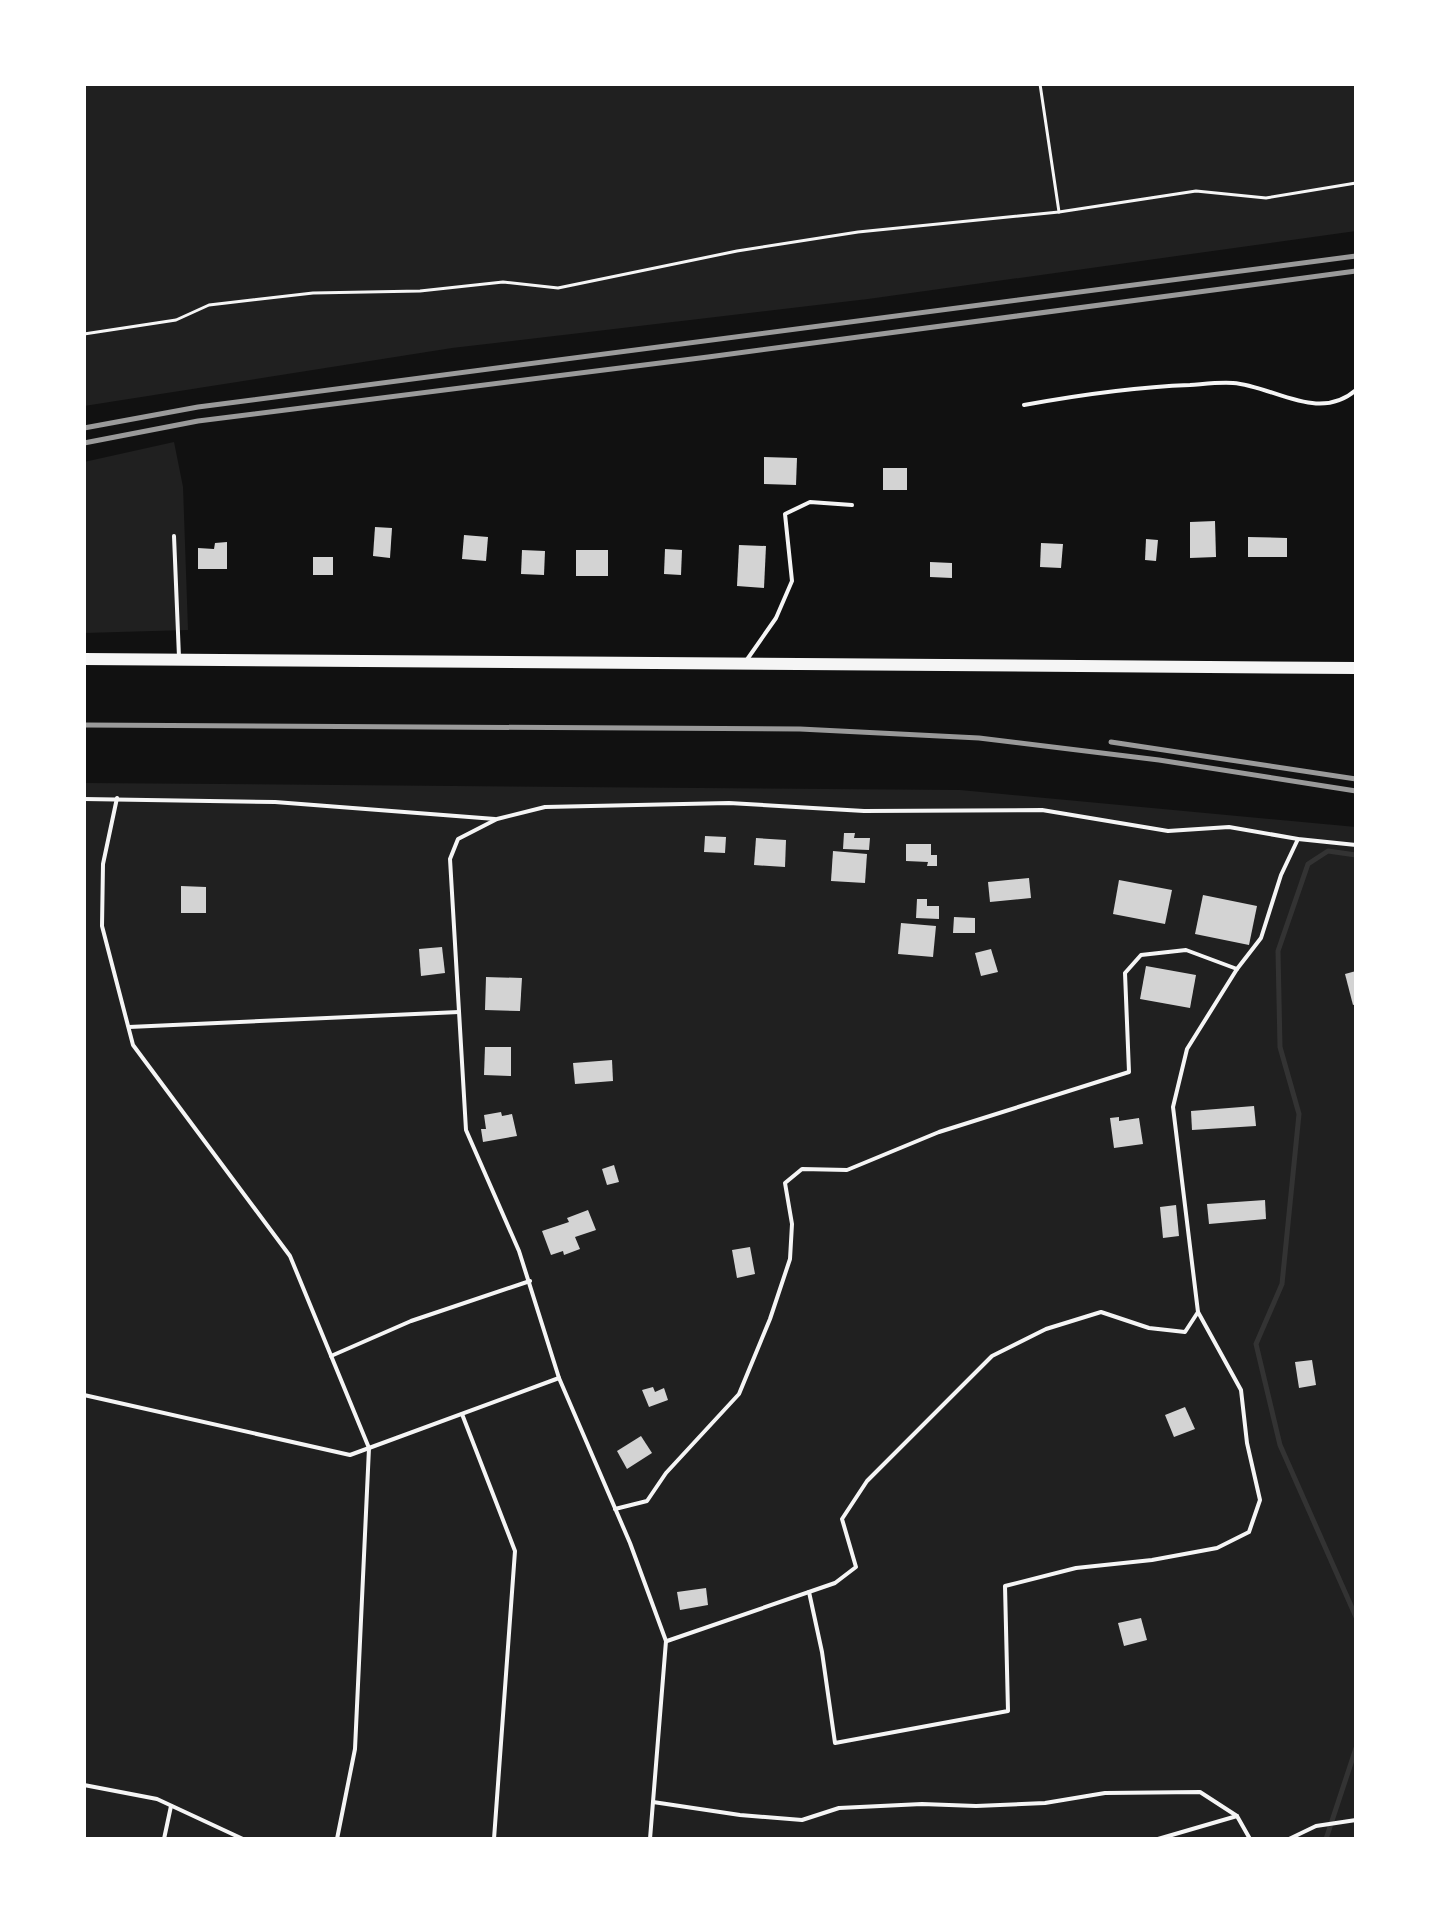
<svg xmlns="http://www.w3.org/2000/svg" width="1440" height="1923" viewBox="0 0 1440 1923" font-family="'Fira Sans',sans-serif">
  <rect width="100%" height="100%" fill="#111"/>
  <!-- green -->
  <g fill="#202020">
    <path d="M 84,84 L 1356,84 L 1356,231 L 868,299 L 452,348 L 84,406 Z"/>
    <path d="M 174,442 L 183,487 L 188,630 L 84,633 L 84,462 Z"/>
    <path d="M 84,783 L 960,790 L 1356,827 L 1356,1839 L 84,1839 Z"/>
  </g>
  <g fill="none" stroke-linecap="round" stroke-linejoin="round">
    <!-- stream -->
    <g stroke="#333" stroke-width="5">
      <path d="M 1356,855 L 1328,851 L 1308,864 L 1278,951 L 1280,1047 L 1299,1114 L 1282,1284 L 1256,1344 L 1280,1445 L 1356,1617"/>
      <path d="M 1326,1839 L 1356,1748"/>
    </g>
  </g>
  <!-- building -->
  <g fill="#d3d3d3">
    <path d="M 764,457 L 797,458 L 796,485 L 764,484 Z"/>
    <rect x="883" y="468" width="24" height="22"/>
    <path d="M 1215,521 L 1216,557 L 1190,558 L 1190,522 Z"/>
    <path d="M 375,527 L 392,528 L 390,558 L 373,556 Z"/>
    <path d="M 464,535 L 488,537 L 486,561 L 462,559 Z"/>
    <path d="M 1248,537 L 1287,538 L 1287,557 L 1248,557 Z"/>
    <path d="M 1146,539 L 1158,540 L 1156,561 L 1145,560 Z"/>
    <path d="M 227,542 L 227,569 L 198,569 L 198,548 L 214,549 L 215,543 Z"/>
    <path d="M 1041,543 L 1063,544 L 1061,568 L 1040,567 Z"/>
    <path d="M 739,545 L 766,546 L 764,588 L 737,586 Z"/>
    <path d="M 665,549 L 682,550 L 681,575 L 664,574 Z"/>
    <path d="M 522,550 L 545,551 L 544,575 L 521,574 Z"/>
    <rect x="576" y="550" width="32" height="26"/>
    <rect x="313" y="557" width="20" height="18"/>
    <path d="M 930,562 L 952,563 L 952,578 L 930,577 Z"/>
    <path d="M 844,833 L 855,833 L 854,838 L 870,838 L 869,850 L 843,849 Z"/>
    <path d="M 705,836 L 726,837 L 725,853 L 704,852 Z"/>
    <path d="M 756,838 L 786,840 L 785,867 L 754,865 Z"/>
    <path d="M 906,844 L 931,844 L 931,855 L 937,855 L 937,866 L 927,866 L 928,862 L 906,861 Z"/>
    <path d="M 833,851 L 867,854 L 865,883 L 831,881 Z"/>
    <path d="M 1029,878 L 1031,898 L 990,902 L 988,882 Z"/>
    <path d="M 1119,880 L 1172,890 L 1165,924 L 1113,914 Z"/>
    <path d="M 181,886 L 206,887 L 206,913 L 181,913 Z"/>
    <path d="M 1203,895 L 1257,906 L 1249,945 L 1195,934 Z"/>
    <path d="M 917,899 L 927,899 L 927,906 L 939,906 L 939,919 L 916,918 Z"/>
    <path d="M 954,917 L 975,918 L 975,933 L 953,933 Z"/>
    <path d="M 901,923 L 936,926 L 933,957 L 898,954 Z"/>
    <path d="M 442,947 L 445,973 L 421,976 L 419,949 Z"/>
    <path d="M 991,949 L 998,972 L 981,976 L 975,953 Z"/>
    <path d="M 1146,966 L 1196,975 L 1190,1008 L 1140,999 Z"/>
    <path d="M 1356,971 L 1356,1004 L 1353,1005 L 1345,974 Z"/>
    <path d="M 486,977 L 522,978 L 520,1011 L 485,1010 Z"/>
    <path d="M 485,1047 L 511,1047 L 511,1076 L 484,1075 Z"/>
    <path d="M 612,1060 L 613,1081 L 575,1084 L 573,1063 Z"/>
    <path d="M 1254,1106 L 1256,1126 L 1192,1130 L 1191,1111 Z"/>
    <path d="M 501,1112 L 502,1116 L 512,1114 L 517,1136 L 483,1142 L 481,1129 L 486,1129 L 484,1115 Z"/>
    <path d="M 1119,1117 L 1119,1121 L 1139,1118 L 1143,1144 L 1114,1148 L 1110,1118 Z"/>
    <path d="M 614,1165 L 619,1182 L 607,1185 L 602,1169 Z"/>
    <path d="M 1265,1200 L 1266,1219 L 1209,1224 L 1207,1204 Z"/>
    <path d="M 1176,1205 L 1179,1236 L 1163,1238 L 1160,1207 Z"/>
    <path d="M 588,1210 L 596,1230 L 575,1237 L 580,1249 L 564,1255 L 563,1251 L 551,1255 L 542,1231 L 569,1222 L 567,1218 Z"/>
    <path d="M 750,1247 L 755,1274 L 737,1278 L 732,1250 Z"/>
    <path d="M 1312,1360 L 1316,1385 L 1299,1388 L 1295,1362 Z"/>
    <path d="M 653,1387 L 655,1392 L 664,1388 L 668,1400 L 649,1407 L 642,1390 Z"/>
    <path d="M 1185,1407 L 1195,1429 L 1174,1437 L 1165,1415 Z"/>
    <path d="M 641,1436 L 652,1453 L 627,1469 L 617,1451 Z"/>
    <path d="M 706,1588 L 708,1605 L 680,1610 L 677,1592 Z"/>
    <path d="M 1141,1618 L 1147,1640 L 1124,1646 L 1118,1623 Z"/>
  </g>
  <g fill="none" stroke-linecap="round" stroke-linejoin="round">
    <!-- path -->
    <g stroke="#f5f5f5" stroke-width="3">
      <path d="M 1040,84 L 1059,212"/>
      <path d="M 84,334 L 176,320 L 209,305 L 313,293 L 420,291 L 503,282 L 558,288 L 737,251 L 858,232 L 1059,212 L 1196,191 L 1266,198 L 1356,183"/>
    </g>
    <!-- service -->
    <g stroke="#f5f5f5" stroke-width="4">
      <path d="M 1024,405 C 1079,395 1134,387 1190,385 C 1204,384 1219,382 1233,383 C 1274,386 1318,423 1356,390"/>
      <path d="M 174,536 L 179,657"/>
      <path d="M 746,661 L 776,618 L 792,581 L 785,514 L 810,502 L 852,505"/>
      <path d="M 117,798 L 103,864 L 102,926 L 133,1045 L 290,1256 L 369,1448 L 355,1749 L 337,1839"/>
      <path d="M 84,799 L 275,802 L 495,819"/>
      <path d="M 129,1027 L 459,1012"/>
      <path d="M 331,1356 L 411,1321 L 530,1281"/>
      <path d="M 84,1395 L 350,1455 L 559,1378"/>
      <path d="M 462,1414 L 515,1551 L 494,1839"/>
      <path d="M 615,1509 L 647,1501 L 666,1473 L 739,1394 L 770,1319 L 790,1259 L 792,1224 L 785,1183 L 802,1169 L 847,1170 L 939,1132 L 1129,1072 L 1125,973 L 1141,955 L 1186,950 L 1237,969"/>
      <path d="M 809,1592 L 822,1652 L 835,1743 L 1008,1711 L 1005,1586 L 1076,1568 L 1152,1560 L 1217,1548 L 1249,1532 L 1260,1500 L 1247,1443 L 1241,1390 L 1198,1312"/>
      <path d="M 667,1641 L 835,1583 L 856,1567 L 842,1519 L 867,1481 L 992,1356 L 1046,1329 L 1101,1312 L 1149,1328 L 1185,1332 L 1198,1312 L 1173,1107 L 1187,1049 L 1237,969 L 1261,938 L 1281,875 L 1298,839"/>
      <path d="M 84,1785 L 157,1799 L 243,1839"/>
      <path d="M 653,1802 L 740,1815 L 802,1820 L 839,1808 L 922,1804 L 976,1806 L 1045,1803 L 1105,1793 L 1200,1792 L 1237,1816 L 1250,1839"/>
      <path d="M 164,1839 L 171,1806"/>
      <path d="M 650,1839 L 666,1641 L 630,1543 L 559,1378 L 519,1251 L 466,1130 L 450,859 L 458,839 L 497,819 L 545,807 L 729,803 L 864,811 L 1042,810 L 1168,831 L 1229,827 L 1298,839 L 1356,845"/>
      <path d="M 1158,1839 L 1237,1816"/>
      <path d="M 1289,1839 L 1316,1826 L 1356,1820"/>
    </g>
    <!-- primary -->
    <path stroke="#f5f5f5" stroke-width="12" d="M 84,659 L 1356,668"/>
    <!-- rail -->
    <g stroke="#9a9a9a" stroke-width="5">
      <path d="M 84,428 L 198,407 L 1356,256"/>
      <path d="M 84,443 L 198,421 L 708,357 L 1356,271"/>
      <path d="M 84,725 L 800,729 L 979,738 L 1159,760 L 1356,791"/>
      <path d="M 1111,742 L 1356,779"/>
    </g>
  </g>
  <!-- border -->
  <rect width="1440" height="1923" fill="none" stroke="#ffffff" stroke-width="172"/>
</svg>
